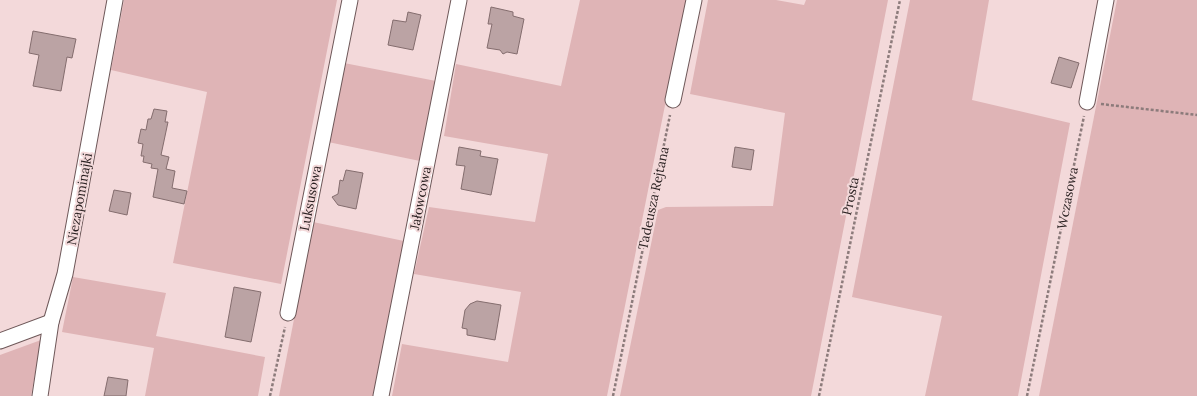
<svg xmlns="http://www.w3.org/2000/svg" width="1197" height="396" viewBox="0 0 1197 396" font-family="Lora,serif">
  <rect width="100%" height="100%" fill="#f3d9da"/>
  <!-- green -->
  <g fill="#dfb4b6">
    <path d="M 124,0 L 337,0 L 281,284 L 173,263 L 207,92 L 111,70 Z"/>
    <path d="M 580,0 L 686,0 L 607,396 L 392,396 L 402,344 L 508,362 L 521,292 L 414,274 L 429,207 L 535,222 L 548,154 L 444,136 L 456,64 L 561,86 Z"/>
    <path d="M 708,0 L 776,0 L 804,5 L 806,0 L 888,0 L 811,396 L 620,396 L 658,210 L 666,207 L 773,206 L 785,113 L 690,94 Z"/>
    <path d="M 910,0 L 989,0 L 972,100 L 1070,123 L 1018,396 L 925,396 L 942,316 L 852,297 Z"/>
    <path d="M 1117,0 L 1197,0 L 1197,396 L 1039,396 Z"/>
    <path d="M 344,63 L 436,81 L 420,161 L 328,142 Z"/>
    <path d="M 313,222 L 404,241 L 373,396 L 279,396 Z"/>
    <path d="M 73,277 L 166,293 L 156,336 L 265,357 L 258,396 L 145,396 L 154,348 L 62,332 Z"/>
    <path d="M 41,340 L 31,396 L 0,396 L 0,355 Z"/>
  </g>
  <!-- building -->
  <g fill="#bba3a4" stroke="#846d6e">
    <path d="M 491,7 L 513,12 L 513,16 L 524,19 L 517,54 L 507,52 L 503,54 L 500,50 L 487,48 L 492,24 L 488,24 Z"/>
    <path d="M 408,12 L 421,15 L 413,50 L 388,45 L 393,20 L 406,22 Z"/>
    <path d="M 33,31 L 76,39 L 72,58 L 67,57 L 61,91 L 33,86 L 39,55 L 29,53 Z"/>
    <path d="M 1059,57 L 1079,63 L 1071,88 L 1051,83 Z"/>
    <path d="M 154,109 L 167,111 L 165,122 L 168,122 L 161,155 L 169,157 L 166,169 L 175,171 L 172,188 L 187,191 L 184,204 L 153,197 L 158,169 L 151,168 L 152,164 L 143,162 L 144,156 L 141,156 L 143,144 L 138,143 L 141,129 L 146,130 L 148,119 L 151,119 Z"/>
    <path d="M 459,147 L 481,151 L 480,156 L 498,159 L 491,195 L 461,189 L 465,166 L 456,165 Z"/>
    <path d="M 735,147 L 754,150 L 751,170 L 732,167 Z"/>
    <path d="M 346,170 L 363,173 L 356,209 L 338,205 L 332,197 L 338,194 L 340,180 L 343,181 Z"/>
    <path d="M 114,190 L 131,193 L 127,215 L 109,211 Z"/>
    <path d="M 234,287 L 261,292 L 251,342 L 225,337 Z"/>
    <path d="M 477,301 L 501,305 L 495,340 L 467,335 L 467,329 L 462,328 L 465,310 L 470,304 Z"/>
    <path d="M 108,377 L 128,380 L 126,396 L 104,396 Z"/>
  </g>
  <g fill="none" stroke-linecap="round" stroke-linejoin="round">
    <!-- minor casing -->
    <g stroke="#6e5859" stroke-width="17">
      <g id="minor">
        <path d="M 673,100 L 694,0"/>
        <path d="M 1087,102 L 1106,0"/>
        <path d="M 288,313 L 350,0"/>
        <path d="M 0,341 L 51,322"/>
        <path d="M 40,396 L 51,322 L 65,274 L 115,0"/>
        <path d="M 381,396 L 459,0"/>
      </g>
    </g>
    <!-- path -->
    <g stroke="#8c7b7b" stroke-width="2.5" stroke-dasharray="3 2" stroke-linecap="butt">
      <path d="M 1101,104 L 1197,115"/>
      <path d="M 270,396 L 285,327"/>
      <path d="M 613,396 L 670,115"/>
      <path d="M 819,396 L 900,0"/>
      <path d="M 1027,396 L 1084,116"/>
    </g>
    <!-- minor -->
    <use href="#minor" stroke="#fff" stroke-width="15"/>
  </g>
  <g text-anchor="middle" stroke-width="4" stroke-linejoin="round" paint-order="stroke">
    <!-- street labels -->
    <g font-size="13" fill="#2b2222" stroke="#f3d9da">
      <text transform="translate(850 196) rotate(-78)" y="5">Prosta</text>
      <text transform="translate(310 198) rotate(-79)" y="5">Luksusowa</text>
      <text transform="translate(420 198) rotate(-79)" y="5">Jałowcowa</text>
      <text transform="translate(653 198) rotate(-78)" y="5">Tadeusza Rejtana</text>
      <text transform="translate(1067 198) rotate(-79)" y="5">Wczasowa</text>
      <text transform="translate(79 199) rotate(-80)" y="5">Niezapominajki</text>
    </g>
  </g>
</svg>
